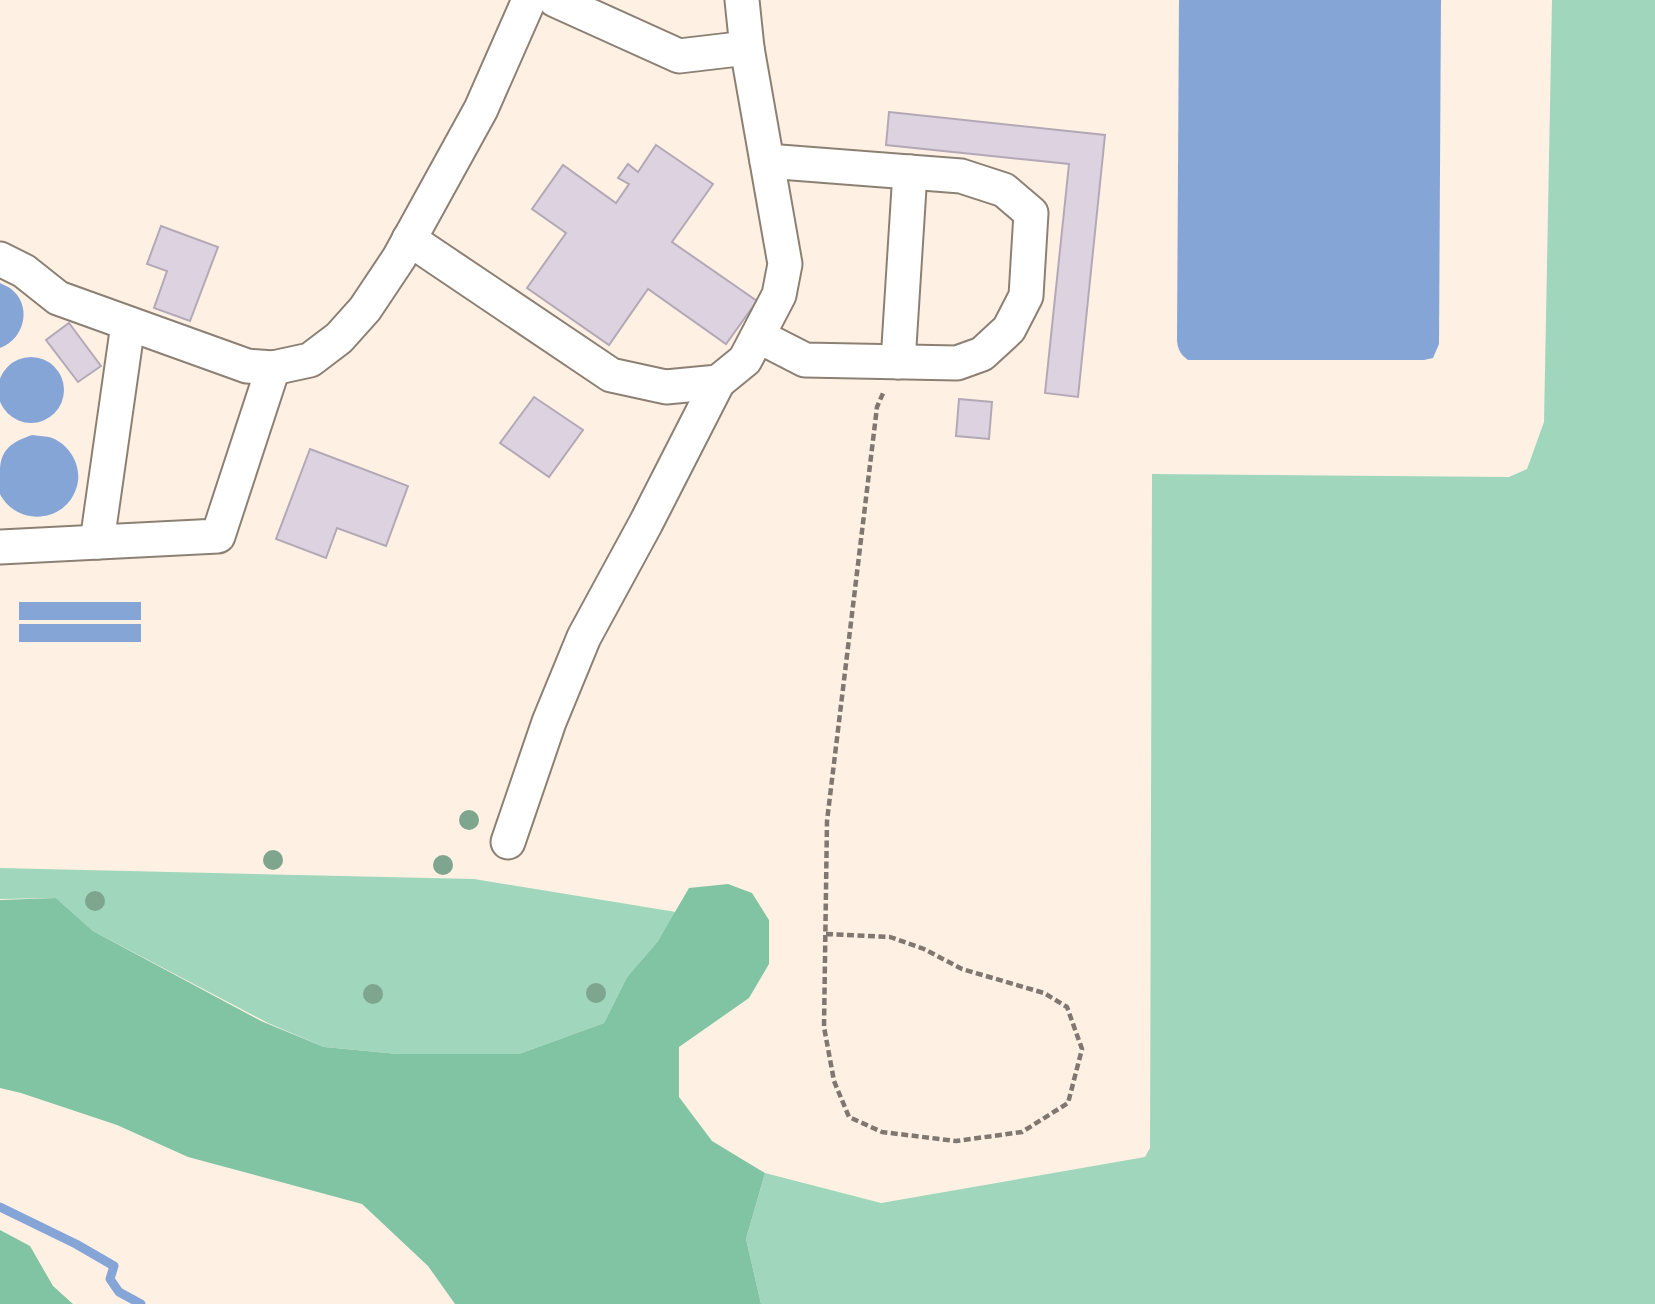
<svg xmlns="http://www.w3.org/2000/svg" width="1655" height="1304" viewBox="0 0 1655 1304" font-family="Quicksand,sans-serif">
  <rect width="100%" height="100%" fill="#fef1e4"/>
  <!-- green -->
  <g fill="#a0d7bc">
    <path d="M 1552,0 L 1655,0 L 1655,1304 L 761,1304 L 746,1239 L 765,1173 L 881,1203 L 1145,1157 L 1150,1148 L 1152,474 L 1509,477 L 1527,469 L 1544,422 Z"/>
    <path d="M 0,868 L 474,879 L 676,912 L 658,941 L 627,977 L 604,1023 L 519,1054 L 398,1054 L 324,1047 L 268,1023 L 93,931 L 56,898 L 0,899 Z"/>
  </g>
  <!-- forest -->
  <g fill="#81c4a4">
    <path d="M 728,884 L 752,893 L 769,920 L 769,964 L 749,998 L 679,1047 L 679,1097 L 712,1141 L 765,1173 L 746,1239 L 761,1304 L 455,1304 L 428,1266 L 362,1204 L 188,1157 L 117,1125 L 21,1093 L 0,1088 L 0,900 L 56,898 L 93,931 L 261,1021 L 324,1047 L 398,1054 L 519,1054 L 604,1023 L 627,977 L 658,941 L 689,888 Z"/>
    <path d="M 0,1230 L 30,1246 L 53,1286 L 73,1304 L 0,1304 Z"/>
  </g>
  <!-- water -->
  <g fill="#86a5d7">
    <path d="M 1179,0 L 1441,0 L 1439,344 L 1433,358 L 1424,360 L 1188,360 C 1181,355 1178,350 1177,341 Z"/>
    <path d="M 0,283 C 3,285 7,286 10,288 C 33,305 25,339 0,348 Z"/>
    <circle cx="31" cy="390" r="33"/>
    <path d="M 32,435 C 37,436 44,436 49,437 C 70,443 84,468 76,489 C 66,519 27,526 6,503 C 4,500 1,497 0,494 C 0,488 0,479 0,472 C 0,449 12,442 32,435 Z"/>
    <rect x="19" y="602" width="122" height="18"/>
    <rect x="19" y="624" width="122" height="18"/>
  </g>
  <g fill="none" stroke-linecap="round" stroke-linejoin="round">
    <!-- stream -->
    <path stroke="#86a5d7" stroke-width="9" d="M 0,1207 L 76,1244 L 114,1266 L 110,1279 L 119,1292 L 141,1304"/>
  </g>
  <!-- building -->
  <g fill="#ddd2e0" stroke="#b3a9b6" stroke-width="2">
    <path d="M 889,112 L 1105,135 L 1078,397 L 1045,393 L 1069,164 L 886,145 Z"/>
    <path d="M 656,145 L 713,184 L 672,242 L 757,301 L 726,344 L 648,289 L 609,345 L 527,288 L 566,233 L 532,209 L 563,165 L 616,203 L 629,184 L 618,178 L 628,164 L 638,172 Z"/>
    <path d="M 161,226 L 218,247 L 190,321 L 154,308 L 167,271 L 147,264 Z"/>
    <path d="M 69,323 L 101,366 L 78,382 L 46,340 Z"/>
    <path d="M 534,397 L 583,430 L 549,477 L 500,443 Z"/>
    <path d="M 959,399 L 992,402 L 989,439 L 956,436 Z"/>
    <path d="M 310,449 L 408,486 L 386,546 L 337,528 L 326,558 L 276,539 Z"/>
  </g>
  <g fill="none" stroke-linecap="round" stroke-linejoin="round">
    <!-- minor casing -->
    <g stroke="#8c8075" stroke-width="37">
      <g id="minor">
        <path d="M 555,0 L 679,56 L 747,48"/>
        <path d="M 409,239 L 611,375 L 666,387 L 718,382 L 745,360 L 779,295 L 785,264 L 747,48 L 742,0"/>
        <path d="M 0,259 L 24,271 L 58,298 L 247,366 L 273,368 L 310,360 L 339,338 L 365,309 L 399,258 L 481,109 L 529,0"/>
        <path d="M 758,336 L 805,360 L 957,363 L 982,354 L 1009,329 L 1026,296 L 1031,213 L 1004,190 L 961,176 L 767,161"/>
        <path d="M 898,362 L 910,172"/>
        <path d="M 97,542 L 128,324"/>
        <path d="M 0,547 L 218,536 L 273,368"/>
        <path d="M 508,842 L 549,722 L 584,637 L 646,523 L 718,382"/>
      </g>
    </g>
    <!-- path -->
    <path stroke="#807870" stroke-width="4.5" stroke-dasharray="7 3.5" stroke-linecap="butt" d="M 826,934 L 890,937 L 924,949 L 962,969 L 1044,993 L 1067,1007 L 1082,1049 L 1068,1103 L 1022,1132 L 956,1141 L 882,1132 L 849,1117 L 834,1081 L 824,1027 L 827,821 L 877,407 L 884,391"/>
    <!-- minor -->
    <use href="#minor" stroke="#fff" stroke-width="33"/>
  </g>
  <!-- trees -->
  <g fill="#7ea58e">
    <circle cx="469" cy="820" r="10"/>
    <circle cx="273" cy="860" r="10"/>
    <circle cx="443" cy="865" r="10"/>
    <circle cx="95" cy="901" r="10"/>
    <circle cx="596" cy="993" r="10"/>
    <circle cx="373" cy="994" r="10"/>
  </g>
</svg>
